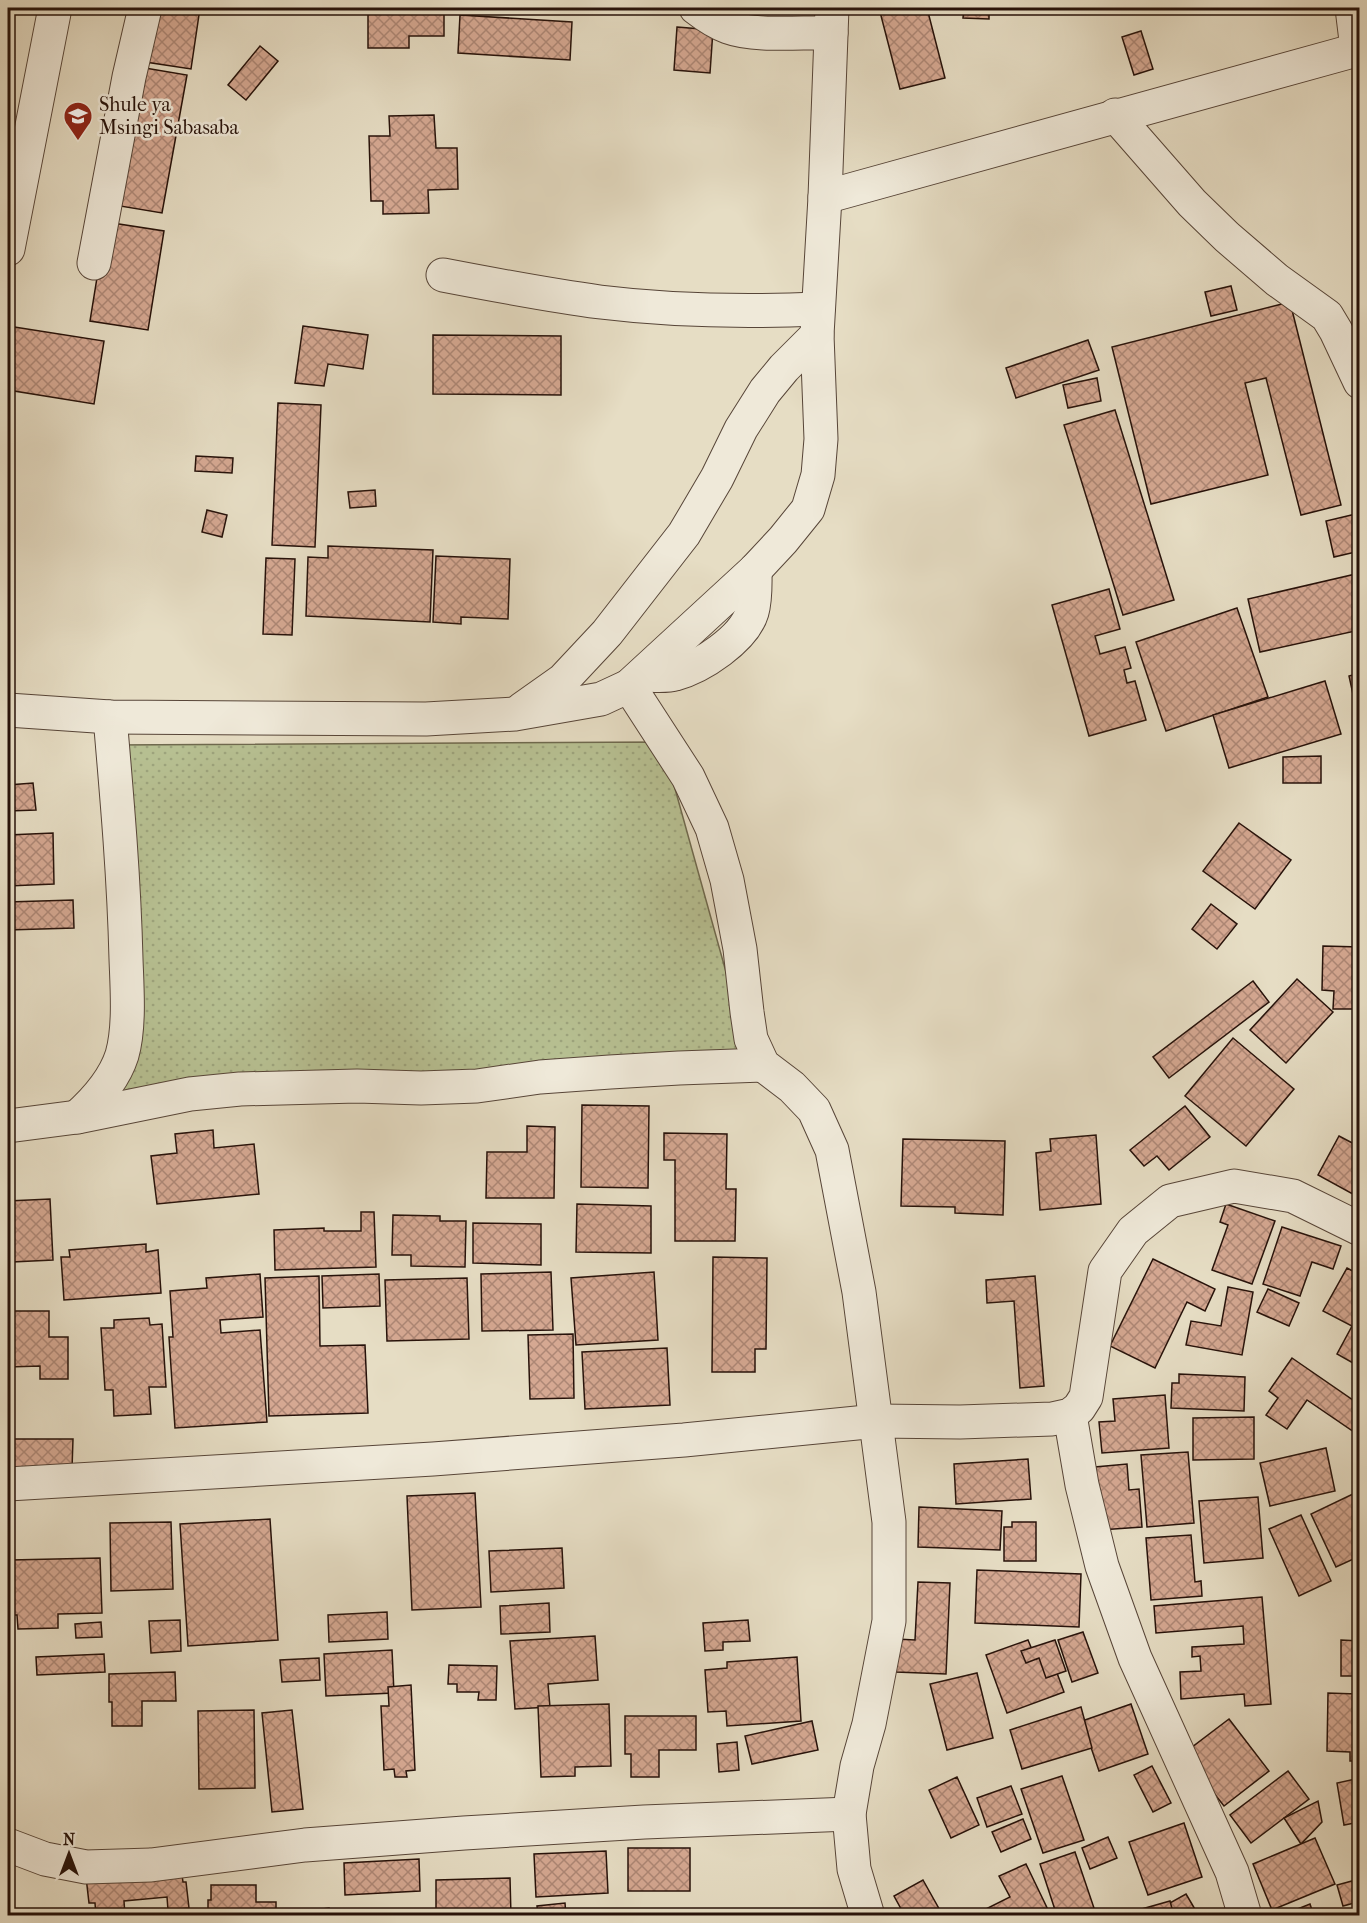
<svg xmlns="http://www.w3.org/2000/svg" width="1367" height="1923" viewBox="0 0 1367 1923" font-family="'IM FELL French Canon',serif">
  <defs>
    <pattern id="green-dots" width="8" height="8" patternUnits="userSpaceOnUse" patternTransform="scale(1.5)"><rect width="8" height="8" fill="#b7c092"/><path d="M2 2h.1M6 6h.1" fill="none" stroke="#9da47d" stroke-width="1.8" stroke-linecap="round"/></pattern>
    <pattern id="building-cross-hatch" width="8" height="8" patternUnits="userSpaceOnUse" patternTransform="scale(1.5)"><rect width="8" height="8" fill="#d5a892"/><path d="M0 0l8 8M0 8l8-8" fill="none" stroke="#ad8775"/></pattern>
  </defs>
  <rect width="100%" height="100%" fill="#e6ddc4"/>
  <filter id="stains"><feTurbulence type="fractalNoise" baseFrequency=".00333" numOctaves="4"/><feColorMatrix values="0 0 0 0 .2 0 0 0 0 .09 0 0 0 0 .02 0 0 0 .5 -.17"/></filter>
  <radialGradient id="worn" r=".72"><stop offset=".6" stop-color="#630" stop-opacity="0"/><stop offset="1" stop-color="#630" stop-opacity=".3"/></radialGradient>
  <!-- green -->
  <path fill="url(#green-dots)" stroke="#6f694e" stroke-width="1.5" d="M 662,742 L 753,1069 L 122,1094 L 109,745 Z"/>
  <!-- building -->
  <g fill="url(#building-cross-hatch)" stroke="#27120a" stroke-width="1.5">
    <path d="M 148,8 L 200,8 L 191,69 L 139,61 Z"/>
    <path d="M 388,8 L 444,8 L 444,36 L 409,36 L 409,48 L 368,48 L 368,12 L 388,12 Z"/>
    <path d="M 879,8 L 927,8 L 945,78 L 900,89 Z"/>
    <path d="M 964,8 L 989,8 L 989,19 L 963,18 Z"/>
    <path d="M 460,15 L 572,22 L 570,60 L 458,53 Z"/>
    <path d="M 677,27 L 713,30 L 710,73 L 674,70 Z"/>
    <path d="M 1141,31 L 1153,69 L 1134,75 L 1122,37 Z"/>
    <path d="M 260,46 L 278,61 L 246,100 L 228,85 Z"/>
    <path d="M 139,67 L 187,75 L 162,213 L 114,205 Z"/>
    <path d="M 434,115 L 436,148 L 457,148 L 458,189 L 428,190 L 429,213 L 383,214 L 383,201 L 371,201 L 369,136 L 390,136 L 389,116 Z"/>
    <path d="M 106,222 L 164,231 L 148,330 L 90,321 Z"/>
    <path d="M 1231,286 L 1237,310 L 1211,316 L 1205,292 Z"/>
    <path d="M 1290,302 L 1341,505 L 1301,515 L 1266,378 L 1245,383 L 1268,475 L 1151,504 L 1112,347 Z"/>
    <path d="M 8,326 L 104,341 L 94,404 L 8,390 Z"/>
    <path d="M 303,326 L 368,335 L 363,369 L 328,364 L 324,386 L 295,383 Z"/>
    <path d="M 433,335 L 561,336 L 561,395 L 433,394 Z"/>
    <path d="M 1088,340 L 1099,370 L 1016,398 L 1006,368 Z"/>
    <path d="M 1097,378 L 1101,401 L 1068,408 L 1063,385 Z"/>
    <path d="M 278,403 L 321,405 L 315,547 L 272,545 Z"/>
    <path d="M 1115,410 L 1174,600 L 1123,615 L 1064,425 Z"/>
    <path d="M 196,456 L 233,458 L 232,473 L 195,471 Z"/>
    <path d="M 375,490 L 376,506 L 350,508 L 348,492 Z"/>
    <path d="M 207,510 L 227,515 L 222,537 L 202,532 Z"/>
    <path d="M 1360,513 L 1360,551 L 1334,557 L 1326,521 Z"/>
    <path d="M 328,546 L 433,550 L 430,622 L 306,616 L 308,557 L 328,558 Z"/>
    <path d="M 436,556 L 510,559 L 508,619 L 461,617 L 461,624 L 433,622 Z"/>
    <path d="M 266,558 L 295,559 L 292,635 L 263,634 Z"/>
    <path d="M 1360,573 L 1360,630 L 1260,652 L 1248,599 Z"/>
    <path d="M 1109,589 L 1120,629 L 1095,636 L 1100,654 L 1125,647 L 1131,668 L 1124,670 L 1127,683 L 1135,681 L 1146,720 L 1089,736 L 1052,605 Z"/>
    <path d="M 1237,608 L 1268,697 L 1166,731 L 1136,642 Z"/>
    <path d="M 1360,673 L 1360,726 L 1349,676 Z"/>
    <path d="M 1325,681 L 1341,734 L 1229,768 L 1213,715 Z"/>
    <path d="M 1321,756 L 1321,783 L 1283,783 L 1283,757 Z"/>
    <path d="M 33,783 L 36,810 L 8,811 L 8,785 Z"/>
    <path d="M 1239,823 L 1291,860 L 1255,909 L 1203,871 Z"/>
    <path d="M 53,833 L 54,884 L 8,886 L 8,835 Z"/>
    <path d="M 73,900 L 74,928 L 8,930 L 8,902 Z"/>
    <path d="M 1211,904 L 1237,924 L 1217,949 L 1192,929 Z"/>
    <path d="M 1323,946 L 1360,947 L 1360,1009 L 1333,1009 L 1334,991 L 1322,990 Z"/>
    <path d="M 1297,979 L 1333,1012 L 1286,1063 L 1250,1030 Z"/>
    <path d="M 1253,981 L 1269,1002 L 1169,1078 L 1153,1057 Z"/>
    <path d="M 1233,1038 L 1294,1089 L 1246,1146 L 1185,1096 Z"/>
    <path d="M 582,1105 L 649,1106 L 648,1188 L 581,1187 Z"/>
    <path d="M 1185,1106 L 1210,1137 L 1169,1170 L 1157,1156 L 1144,1166 L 1130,1150 Z"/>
    <path d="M 527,1126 L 555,1127 L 554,1198 L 486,1198 L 487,1152 L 527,1152 Z"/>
    <path d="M 213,1130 L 214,1148 L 254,1144 L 259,1194 L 157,1204 L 151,1156 L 177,1153 L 175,1134 Z"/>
    <path d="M 664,1133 L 727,1134 L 726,1189 L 736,1189 L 735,1241 L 675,1241 L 675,1160 L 664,1160 Z"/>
    <path d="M 1096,1135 L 1101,1204 L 1040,1210 L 1036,1153 L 1051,1151 L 1050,1139 Z"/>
    <path d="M 1339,1136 L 1360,1147 L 1360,1198 L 1318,1175 Z"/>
    <path d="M 903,1139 L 1005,1141 L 1003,1215 L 955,1213 L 955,1207 L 901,1206 Z"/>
    <path d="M 50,1199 L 53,1260 L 12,1262 L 13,1288 L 8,1288 L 8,1201 Z"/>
    <path d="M 577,1204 L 651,1206 L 651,1253 L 576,1252 Z"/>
    <path d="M 1226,1204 L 1275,1221 L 1252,1284 L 1212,1270 L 1228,1225 L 1220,1222 Z"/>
    <path d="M 361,1212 L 374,1212 L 376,1267 L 275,1270 L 274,1230 L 324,1228 L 324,1231 L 361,1231 Z"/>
    <path d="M 393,1215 L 440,1216 L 440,1221 L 466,1221 L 465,1267 L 411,1266 L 411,1255 L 392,1255 Z"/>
    <path d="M 473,1223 L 541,1224 L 541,1265 L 473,1263 Z"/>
    <path d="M 1282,1227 L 1341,1246 L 1333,1269 L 1312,1262 L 1300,1296 L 1263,1284 Z"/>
    <path d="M 146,1244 L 146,1252 L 158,1250 L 161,1293 L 64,1300 L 61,1257 L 70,1257 L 69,1250 Z"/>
    <path d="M 713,1257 L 767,1258 L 766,1349 L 755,1349 L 755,1372 L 712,1372 Z"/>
    <path d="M 1153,1259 L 1215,1289 L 1205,1311 L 1187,1302 L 1155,1368 L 1110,1346 Z"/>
    <path d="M 1347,1268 L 1360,1275 L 1360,1367 L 1337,1354 L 1352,1326 L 1323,1311 Z"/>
    <path d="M 551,1272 L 553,1330 L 482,1331 L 481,1274 Z"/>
    <path d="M 654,1272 L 658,1340 L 576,1345 L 571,1278 Z"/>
    <path d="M 260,1274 L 263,1317 L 220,1320 L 221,1333 L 260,1330 L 267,1422 L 175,1428 L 169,1337 L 173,1337 L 170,1291 L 207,1288 L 206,1278 Z"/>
    <path d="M 379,1274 L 380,1306 L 323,1308 L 322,1276 Z"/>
    <path d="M 319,1276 L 320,1346 L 365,1345 L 368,1413 L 269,1416 L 265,1278 Z"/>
    <path d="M 1035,1276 L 1044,1386 L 1020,1388 L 1014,1301 L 987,1303 L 986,1280 Z"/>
    <path d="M 467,1278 L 469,1339 L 387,1341 L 385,1280 Z"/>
    <path d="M 1228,1287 L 1253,1292 L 1242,1355 L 1186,1345 L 1191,1321 L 1221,1326 Z"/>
    <path d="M 1268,1289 L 1299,1303 L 1289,1326 L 1257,1312 Z"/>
    <path d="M 8,1311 L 49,1311 L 49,1337 L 68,1337 L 68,1379 L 40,1379 L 40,1366 L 8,1367 Z"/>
    <path d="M 149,1318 L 150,1325 L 162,1324 L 166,1387 L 149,1387 L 151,1414 L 114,1416 L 113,1390 L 105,1390 L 101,1328 L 114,1328 L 114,1320 Z"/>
    <path d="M 573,1334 L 574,1398 L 530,1399 L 528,1335 Z"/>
    <path d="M 667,1348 L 670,1405 L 585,1409 L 582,1352 Z"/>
    <path d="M 1292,1358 L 1360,1405 L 1360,1436 L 1307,1400 L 1287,1429 L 1266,1415 L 1278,1398 L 1269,1391 Z"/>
    <path d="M 1179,1374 L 1245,1377 L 1244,1411 L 1171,1408 L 1172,1383 L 1179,1383 Z"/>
    <path d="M 1165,1395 L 1169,1448 L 1102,1453 L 1099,1422 L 1115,1421 L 1113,1399 Z"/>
    <path d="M 1254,1417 L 1254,1459 L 1193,1460 L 1193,1418 Z"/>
    <path d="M 8,1439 L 73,1439 L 72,1469 L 8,1468 Z"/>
    <path d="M 1326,1448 L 1335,1491 L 1270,1506 L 1260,1463 Z"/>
    <path d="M 1188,1452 L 1194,1523 L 1147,1527 L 1141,1455 Z"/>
    <path d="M 1028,1459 L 1031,1499 L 956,1504 L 954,1464 Z"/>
    <path d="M 1127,1464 L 1129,1490 L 1139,1489 L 1142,1527 L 1100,1530 L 1095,1467 Z"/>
    <path d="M 475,1493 L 481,1607 L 412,1610 L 407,1496 Z"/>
    <path d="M 1355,1493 L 1360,1501 L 1360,1556 L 1336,1567 L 1311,1514 Z"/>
    <path d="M 1258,1497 L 1263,1558 L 1204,1563 L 1199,1501 Z"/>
    <path d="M 919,1507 L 1002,1511 L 1000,1550 L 918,1547 Z"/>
    <path d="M 1301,1515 L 1331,1581 L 1299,1596 L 1269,1529 Z"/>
    <path d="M 270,1519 L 278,1640 L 188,1646 L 180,1524 Z"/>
    <path d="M 171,1522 L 173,1589 L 111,1591 L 110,1523 Z"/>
    <path d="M 1012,1522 L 1036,1522 L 1036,1561 L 1004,1561 L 1004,1527 L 1012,1527 Z"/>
    <path d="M 1191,1535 L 1195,1582 L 1201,1581 L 1202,1596 L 1151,1600 L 1146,1538 Z"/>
    <path d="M 562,1548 L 564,1588 L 491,1592 L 489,1551 Z"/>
    <path d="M 100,1558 L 102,1613 L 58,1614 L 58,1628 L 18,1629 L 17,1615 L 12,1615 L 11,1560 Z"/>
    <path d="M 977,1570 L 1081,1574 L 1079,1627 L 975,1623 Z"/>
    <path d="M 918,1582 L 950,1583 L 946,1674 L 896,1672 L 897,1639 L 915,1640 Z"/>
    <path d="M 1262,1597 L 1271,1704 L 1245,1706 L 1244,1694 L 1181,1699 L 1180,1672 L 1201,1671 L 1200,1656 L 1192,1657 L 1192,1647 L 1244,1644 L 1243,1626 L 1156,1633 L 1154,1606 Z"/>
    <path d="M 549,1603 L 550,1632 L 501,1634 L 500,1606 Z"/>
    <path d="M 387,1612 L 388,1639 L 329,1642 L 328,1615 Z"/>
    <path d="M 180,1620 L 181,1651 L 151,1653 L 149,1621 Z"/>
    <path d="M 748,1620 L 750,1641 L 723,1642 L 723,1650 L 705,1651 L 703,1623 Z"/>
    <path d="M 101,1622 L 102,1637 L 76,1638 L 75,1624 Z"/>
    <path d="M 1083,1632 L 1098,1673 L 1072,1682 L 1058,1640 Z"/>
    <path d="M 595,1636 L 598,1680 L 548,1684 L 550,1707 L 515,1709 L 510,1641 Z"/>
    <path d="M 1028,1640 L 1036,1659 L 1050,1654 L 1064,1692 L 1007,1713 L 986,1655 Z"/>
    <path d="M 1055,1640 L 1066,1671 L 1046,1678 L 1039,1658 L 1026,1663 L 1021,1651 Z"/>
    <path d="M 1341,1640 L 1360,1641 L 1360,1761 L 1350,1761 L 1350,1752 L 1327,1751 L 1328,1693 L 1357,1694 L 1357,1676 L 1341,1676 Z"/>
    <path d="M 392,1650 L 394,1693 L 326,1696 L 324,1654 Z"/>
    <path d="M 104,1654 L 105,1672 L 37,1675 L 36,1657 Z"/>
    <path d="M 797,1657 L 801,1721 L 727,1726 L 726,1711 L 708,1712 L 705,1670 L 727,1668 L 727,1662 Z"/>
    <path d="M 319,1658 L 320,1680 L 282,1682 L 280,1660 Z"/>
    <path d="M 449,1665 L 497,1666 L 496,1700 L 478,1700 L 479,1692 L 457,1692 L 457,1684 L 448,1684 Z"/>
    <path d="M 175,1672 L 176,1701 L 142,1701 L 142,1726 L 112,1726 L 112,1702 L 109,1702 L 109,1674 Z"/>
    <path d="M 977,1673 L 993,1738 L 947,1750 L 930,1684 Z"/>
    <path d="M 411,1685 L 415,1770 L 406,1771 L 407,1777 L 395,1777 L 394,1769 L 384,1770 L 381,1706 L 389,1706 L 388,1687 Z"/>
    <path d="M 609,1704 L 611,1766 L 575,1767 L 575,1776 L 541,1777 L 538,1706 Z"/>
    <path d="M 1131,1704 L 1148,1754 L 1099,1771 L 1082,1721 Z"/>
    <path d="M 1081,1707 L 1092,1748 L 1022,1769 L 1010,1730 Z"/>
    <path d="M 254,1710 L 255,1788 L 199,1789 L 198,1711 Z"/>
    <path d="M 292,1710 L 303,1809 L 272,1812 L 262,1713 Z"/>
    <path d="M 625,1716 L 696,1716 L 696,1750 L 659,1750 L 659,1777 L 631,1777 L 631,1754 L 625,1754 Z"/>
    <path d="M 1229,1719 L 1269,1771 L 1224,1806 L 1183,1754 Z"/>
    <path d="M 812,1721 L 818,1750 L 752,1764 L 745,1736 Z"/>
    <path d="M 737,1742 L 739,1770 L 719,1772 L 717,1744 Z"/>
    <path d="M 1152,1766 L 1171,1803 L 1153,1812 L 1134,1775 Z"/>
    <path d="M 1288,1771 L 1309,1799 L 1251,1843 L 1230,1815 Z"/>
    <path d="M 1062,1776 L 1084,1840 L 1043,1853 L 1021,1789 Z"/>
    <path d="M 957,1777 L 979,1825 L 951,1838 L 929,1790 Z"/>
    <path d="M 1360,1778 L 1360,1822 L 1344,1825 L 1337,1783 Z"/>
    <path d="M 1011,1786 L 1022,1814 L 987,1827 L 977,1798 Z"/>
    <path d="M 1318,1801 L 1322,1822 L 1301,1844 L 1284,1818 Z"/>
    <path d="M 1023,1819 L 1031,1839 L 1001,1852 L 992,1832 Z"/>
    <path d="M 1184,1823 L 1202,1877 L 1148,1895 L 1129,1842 Z"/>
    <path d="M 1356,1836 L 1360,1836 L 1360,1891 L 1358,1891 Z"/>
    <path d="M 1108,1837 L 1117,1858 L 1090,1869 L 1082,1848 Z"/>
    <path d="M 1315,1838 L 1335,1884 L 1272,1910 L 1253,1864 Z"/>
    <rect x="628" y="1848" width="62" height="43"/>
    <path d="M 606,1851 L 608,1893 L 536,1897 L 534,1854 Z"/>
    <path d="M 1075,1852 L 1095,1911 L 1082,1916 L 1057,1916 L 1040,1864 Z"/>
    <path d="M 419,1859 L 420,1891 L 345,1895 L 344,1863 Z"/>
    <path d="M 1026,1864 L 1051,1916 L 972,1916 L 1010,1897 L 999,1876 Z"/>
    <path d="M 181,1868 L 183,1882 L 186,1882 L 189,1908 L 168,1910 L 167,1897 L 124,1901 L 125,1916 L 96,1916 L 95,1903 L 89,1903 L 86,1877 Z"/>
    <path d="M 510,1878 L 511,1916 L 436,1916 L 436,1880 Z"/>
    <path d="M 923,1880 L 942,1914 L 938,1916 L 905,1916 L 894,1896 Z"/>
    <path d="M 1352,1881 L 1358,1902 L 1343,1906 L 1337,1885 Z"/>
    <path d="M 211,1885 L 256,1885 L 256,1902 L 276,1902 L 276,1916 L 208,1916 L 208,1900 L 211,1900 Z"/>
    <path d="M 1186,1894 L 1199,1916 L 1174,1916 L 1168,1904 Z"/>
    <path d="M 1170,1901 L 1174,1916 L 1117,1916 Z"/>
    <path d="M 565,1903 L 566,1916 L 538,1916 L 537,1906 Z"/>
    <path d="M 1310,1904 L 1314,1916 L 1280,1916 Z"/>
    <path d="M 329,1908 L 330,1916 L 307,1916 L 307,1911 Z"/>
  </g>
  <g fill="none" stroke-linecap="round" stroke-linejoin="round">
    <!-- minor casing -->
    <g stroke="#574538" stroke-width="35">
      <g id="minor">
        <path d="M 696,8 C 705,15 717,23 728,27 C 755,37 802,32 831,33"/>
        <path d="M 1352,8 L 1357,49"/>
        <path d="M 1115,115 L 1192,203 L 1227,237 L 1277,280 L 1327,316 L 1336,331 L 1360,382"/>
        <path d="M 825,197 L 1360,49"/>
        <path d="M 8,249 L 55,8"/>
        <path d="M 94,263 L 129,77 L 145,8"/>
        <path d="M 443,275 C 495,285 547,295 600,302 C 673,311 746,312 818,309"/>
        <path d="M 642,675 C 652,675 665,677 675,674 C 701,667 744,639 752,612 C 756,598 755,584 755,570"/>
        <path d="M 629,686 L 688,777 L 712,828 L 727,880 L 740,949 L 747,1012 L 751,1039 L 763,1065 L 792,1087 L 814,1110 L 832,1150 L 859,1292 L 889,1522 L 889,1621 L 869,1724 L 857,1766 L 849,1814 L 854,1869 L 868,1916"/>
        <path d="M 522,709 L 563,680 L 607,633 L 684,534 L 717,478 L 741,429 L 765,391 L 784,368 L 817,335"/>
        <path d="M 8,710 L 110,717 L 426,719 L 515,714 L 601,699 L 629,686 L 755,570 L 783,540 L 808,509 L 818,475 L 821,439 L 817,335 L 825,197 L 832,8"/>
        <path d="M 77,1117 C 96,1100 114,1080 122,1055 C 130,1027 127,988 126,959 C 124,878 117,798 110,717"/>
        <path d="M 8,1126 L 77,1117 L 190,1094 L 240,1089 L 357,1086 L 421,1088 L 477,1086 L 540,1077 L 610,1072 L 679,1068 L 763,1065"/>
        <path d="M 1070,1415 L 1082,1485 L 1102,1566 L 1135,1658 L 1232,1872 L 1245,1916"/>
        <path d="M 8,1484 L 433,1459 L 684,1440 L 877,1421 L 960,1422 L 1052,1419 L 1070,1415 L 1079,1408 L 1086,1397 L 1105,1271 L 1133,1231 L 1170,1201 L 1234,1186 L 1293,1196 L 1360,1229"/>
        <path d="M 8,1845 L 45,1859 L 86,1867 L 151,1865 L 305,1845 L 464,1833 L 644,1822 L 849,1814"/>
      </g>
    </g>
    <!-- minor -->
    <use href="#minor" stroke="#efe9d9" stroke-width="33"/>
  </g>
  <!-- icons -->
  <defs>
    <g id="school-pin" transform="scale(1.5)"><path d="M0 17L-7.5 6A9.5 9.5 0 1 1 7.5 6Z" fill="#8f2418" stroke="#efe9d9"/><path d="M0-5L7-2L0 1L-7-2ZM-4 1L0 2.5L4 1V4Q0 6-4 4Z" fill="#fff"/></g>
  </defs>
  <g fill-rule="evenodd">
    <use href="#school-pin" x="78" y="116"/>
  </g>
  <g text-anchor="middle" stroke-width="5" stroke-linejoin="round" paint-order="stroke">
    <!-- poi labels -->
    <g font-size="20" fill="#27120a" stroke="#efe9d9" text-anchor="start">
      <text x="99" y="111">Shule ya<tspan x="99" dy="23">Msingi Sabasaba</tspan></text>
    </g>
  </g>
  <!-- margin -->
  <rect width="1367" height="1923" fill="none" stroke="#e6ddc4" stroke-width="30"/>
  <rect x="9" y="9" width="1349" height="1905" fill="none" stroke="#27120a" stroke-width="3"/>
  <rect x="15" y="15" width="1337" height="1893" fill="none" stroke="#27120a" stroke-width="1.5"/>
  <!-- north arrow -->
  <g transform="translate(69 1854)" stroke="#efe9d9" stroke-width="4.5" paint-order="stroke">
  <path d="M0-4.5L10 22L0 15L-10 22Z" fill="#27120a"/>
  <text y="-9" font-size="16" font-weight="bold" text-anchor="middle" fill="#27120a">N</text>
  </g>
  <rect width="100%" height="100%" filter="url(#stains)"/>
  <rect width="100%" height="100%" fill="url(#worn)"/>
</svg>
